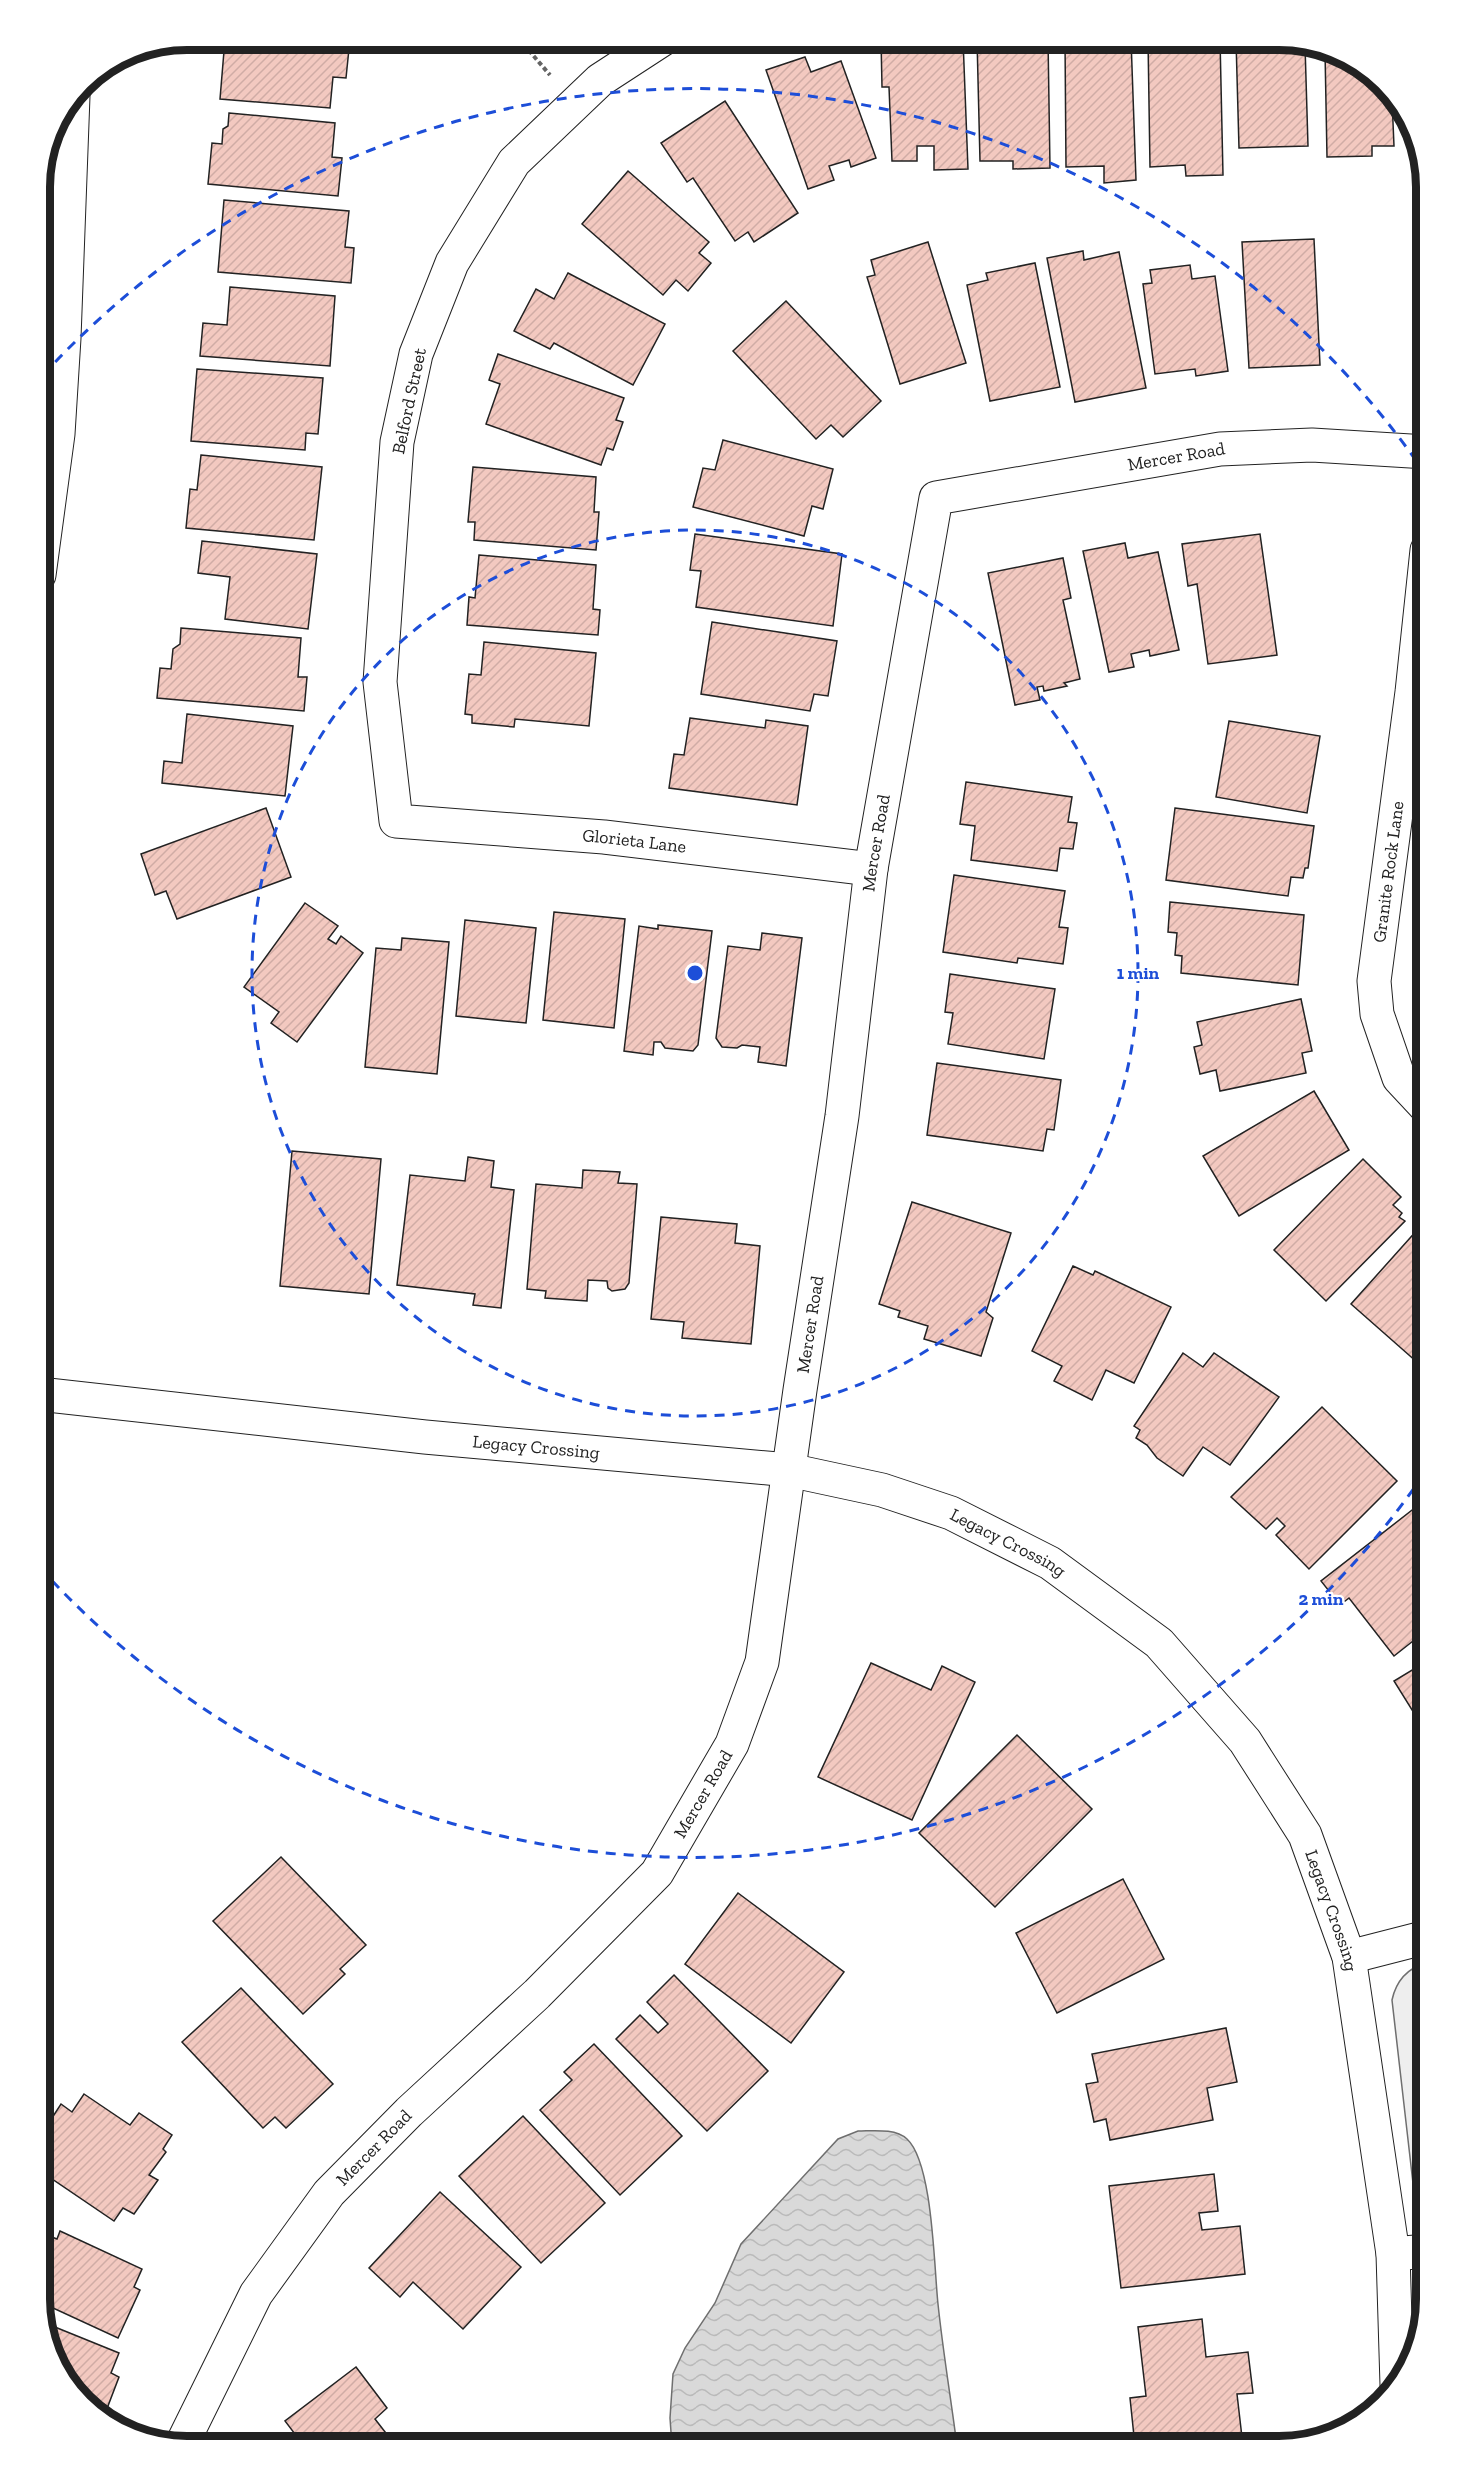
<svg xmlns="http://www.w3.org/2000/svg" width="1466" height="2485" viewBox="0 0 1466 2485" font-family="'Zilla Slab',serif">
  <defs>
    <pattern id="water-waves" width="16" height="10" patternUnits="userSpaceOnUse" patternTransform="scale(1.5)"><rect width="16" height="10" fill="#d9d9d9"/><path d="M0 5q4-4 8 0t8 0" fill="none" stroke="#bababa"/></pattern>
    <pattern id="building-hatch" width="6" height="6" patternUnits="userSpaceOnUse" patternTransform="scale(1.5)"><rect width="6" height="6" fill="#f3c9c0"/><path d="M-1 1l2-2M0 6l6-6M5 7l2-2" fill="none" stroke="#d0aca5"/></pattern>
  </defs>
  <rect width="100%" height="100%" fill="#fff"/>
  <!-- park -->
  <path fill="#eee" stroke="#6f6f6f" stroke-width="1.5" d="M 1427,1962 L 1427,2211 L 1414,2192 L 1392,2000 C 1396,1981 1408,1968 1427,1962 Z"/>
  <!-- water -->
  <path fill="url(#water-waves)" stroke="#6f6f6f" stroke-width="1.5" d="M 858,2131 C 873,2131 895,2128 907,2139 C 933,2163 934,2268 938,2304 C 943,2352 951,2399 957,2446 L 672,2446 L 670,2418 L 673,2374 L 685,2348 L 715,2303 L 741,2244 L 838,2139 Z"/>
  <!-- building -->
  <g fill="url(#building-hatch)" stroke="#222" stroke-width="1.5">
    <path d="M 225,39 L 350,39 L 346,78 L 333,77 L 330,108 L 220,99 Z"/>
    <path d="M 881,39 L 963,39 L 968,169 L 934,170 L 934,146 L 917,146 L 917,161 L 892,161 L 889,87 L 882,87 Z"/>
    <path d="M 977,39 L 1048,39 L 1050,168 L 1013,169 L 1013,161 L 980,161 Z"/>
    <path d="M 1092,39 L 1131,39 L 1136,180 L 1104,183 L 1104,166 L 1066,167 L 1065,40 Z"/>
    <path d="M 1148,39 L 1220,39 L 1223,175 L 1186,176 L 1185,165 L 1150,167 Z"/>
    <path d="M 1290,39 L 1305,45 L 1308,146 L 1239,148 L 1236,40 Z"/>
    <path d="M 1325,51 L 1362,64 L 1392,99 L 1394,146 L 1372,146 L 1372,156 L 1327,157 Z"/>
    <path d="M 805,57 L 811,72 L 841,61 L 876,158 L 851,167 L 849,160 L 829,166 L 834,180 L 808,189 L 766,70 Z"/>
    <path d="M 725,101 L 798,213 L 754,242 L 748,232 L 735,241 L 693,178 L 687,182 L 661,143 Z"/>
    <path d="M 229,113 L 335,123 L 332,157 L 342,158 L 338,196 L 208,184 L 212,143 L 222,144 L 223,129 L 228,126 Z"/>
    <path d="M 628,171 L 709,242 L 699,253 L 711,263 L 688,291 L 676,280 L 663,295 L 582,224 Z"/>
    <path d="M 224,200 L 349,211 L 345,247 L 354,248 L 351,283 L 218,272 Z"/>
    <path d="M 1314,239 L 1320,365 L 1249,368 L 1242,242 Z"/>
    <path d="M 928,242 L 966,363 L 900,384 L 867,277 L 875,275 L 871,260 Z"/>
    <path d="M 1083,251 L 1084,260 L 1119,252 L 1146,388 L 1075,402 L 1047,258 Z"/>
    <path d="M 1035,263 L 1060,387 L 990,401 L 967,285 L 988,280 L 986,273 Z"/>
    <path d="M 1190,265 L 1192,279 L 1215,276 L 1228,371 L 1196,376 L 1195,369 L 1155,374 L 1143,284 L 1152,283 L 1150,270 Z"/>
    <path d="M 568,273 L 665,324 L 633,385 L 554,343 L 550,349 L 514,331 L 536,289 L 554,299 Z"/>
    <path d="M 230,287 L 335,296 L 330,366 L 200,356 L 203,323 L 227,325 Z"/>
    <path d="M 786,301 L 881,401 L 843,437 L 831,425 L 816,439 L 733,351 Z"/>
    <path d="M 498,354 L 624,398 L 616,420 L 623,422 L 613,450 L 607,448 L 601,465 L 486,424 L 500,384 L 489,380 Z"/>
    <path d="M 197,369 L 323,378 L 318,434 L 306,433 L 305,450 L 191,441 Z"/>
    <path d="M 723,440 L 833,469 L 823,509 L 812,506 L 804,536 L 693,507 L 703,468 L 715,470 Z"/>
    <path d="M 201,455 L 322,467 L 314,540 L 186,528 L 190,489 L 197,490 Z"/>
    <path d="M 473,467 L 596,477 L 594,512 L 599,512 L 596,550 L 474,540 L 475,522 L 468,522 Z"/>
    <path d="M 695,534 L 842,554 L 833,626 L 696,607 L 701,571 L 690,570 Z"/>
    <path d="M 1260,534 L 1277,655 L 1208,664 L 1197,584 L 1188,586 L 1182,544 Z"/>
    <path d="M 202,541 L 317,554 L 308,629 L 225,619 L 230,577 L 198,573 Z"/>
    <path d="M 1125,543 L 1128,558 L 1158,552 L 1179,650 L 1150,656 L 1149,650 L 1131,654 L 1134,667 L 1109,672 L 1083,551 Z"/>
    <path d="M 479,555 L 596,565 L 593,609 L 600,610 L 598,635 L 467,625 L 469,597 L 475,598 Z"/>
    <path d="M 1063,558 L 1071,598 L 1063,600 L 1080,679 L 1064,683 L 1067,686 L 1044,691 L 1043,686 L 1037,687 L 1040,700 L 1015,705 L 988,573 Z"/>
    <path d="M 712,622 L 837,641 L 828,696 L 814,694 L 810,711 L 701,694 Z"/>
    <path d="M 181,628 L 301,638 L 298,677 L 307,677 L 304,711 L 157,698 L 160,668 L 171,669 L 173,649 L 180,644 Z"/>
    <path d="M 484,642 L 596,653 L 589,726 L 515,719 L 514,727 L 472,723 L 472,715 L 465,714 L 469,674 L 481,675 Z"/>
    <path d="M 187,714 L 293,726 L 285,796 L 162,783 L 164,761 L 182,763 Z"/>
    <path d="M 690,718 L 765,728 L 766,720 L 808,726 L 797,805 L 669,788 L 674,754 L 684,755 Z"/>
    <path d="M 1229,721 L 1320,736 L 1307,813 L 1216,797 Z"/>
    <path d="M 966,782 L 1072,797 L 1068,822 L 1077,823 L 1073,849 L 1060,848 L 1057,871 L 971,860 L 975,826 L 960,824 Z"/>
    <path d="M 266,808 L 291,877 L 177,919 L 166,891 L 155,895 L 141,854 Z"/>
    <path d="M 1175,808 L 1314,826 L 1308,868 L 1305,868 L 1303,878 L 1291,877 L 1288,896 L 1166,880 Z"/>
    <path d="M 954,875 L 1065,891 L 1059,927 L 1068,928 L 1063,964 L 1018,958 L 1017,963 L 943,952 Z"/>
    <path d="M 1170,902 L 1304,915 L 1298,985 L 1181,973 L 1182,956 L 1175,955 L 1177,933 L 1168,932 Z"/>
    <path d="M 305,903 L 338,926 L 328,939 L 336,944 L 341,936 L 363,953 L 297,1042 L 271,1023 L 279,1012 L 244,987 Z"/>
    <path d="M 554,912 L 625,919 L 614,1028 L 543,1020 Z"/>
    <path d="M 465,920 L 536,928 L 526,1023 L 456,1016 Z"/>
    <path d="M 658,925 L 712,931 L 698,1045 L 693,1051 L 665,1048 L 661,1042 L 654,1042 L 653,1055 L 624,1051 L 639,926 L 658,929 Z"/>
    <path d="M 762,933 L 802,938 L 786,1066 L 758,1062 L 760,1047 L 742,1045 L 737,1048 L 722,1047 L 716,1038 L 728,946 L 760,950 Z"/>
    <path d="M 402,938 L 449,942 L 437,1074 L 365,1067 L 376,948 L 401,950 Z"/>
    <path d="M 950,974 L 1055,989 L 1044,1059 L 948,1044 L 953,1013 L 945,1012 Z"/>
    <path d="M 1301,999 L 1312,1051 L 1302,1053 L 1306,1073 L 1220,1091 L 1216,1070 L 1200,1074 L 1194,1047 L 1202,1045 L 1197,1022 Z"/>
    <path d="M 937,1063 L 1061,1080 L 1054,1130 L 1047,1129 L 1043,1151 L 927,1135 Z"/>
    <path d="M 1314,1091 L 1349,1150 L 1239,1216 L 1203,1156 Z"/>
    <path d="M 292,1151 L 381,1159 L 369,1294 L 280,1286 Z"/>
    <path d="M 468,1157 L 494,1161 L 491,1187 L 514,1190 L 501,1308 L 473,1305 L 475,1294 L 397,1285 L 410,1175 L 465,1181 Z"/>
    <path d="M 1363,1159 L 1401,1197 L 1393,1205 L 1402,1213 L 1399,1217 L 1405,1221 L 1326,1301 L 1274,1250 Z"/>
    <path d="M 583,1170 L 620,1172 L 618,1183 L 637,1184 L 629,1283 L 625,1289 L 612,1291 L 608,1288 L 607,1281 L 588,1280 L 587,1301 L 545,1298 L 546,1291 L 527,1289 L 536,1184 L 582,1188 Z"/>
    <path d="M 912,1202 L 1011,1233 L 986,1312 L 993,1318 L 981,1356 L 924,1339 L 928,1326 L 898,1317 L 900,1311 L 879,1304 Z"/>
    <path d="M 661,1217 L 737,1224 L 735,1243 L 760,1246 L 751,1344 L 682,1338 L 684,1322 L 651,1319 Z"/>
    <path d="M 1427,1219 L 1427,1353 L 1418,1363 L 1351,1304 Z"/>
    <path d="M 1073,1266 L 1093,1275 L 1095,1271 L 1171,1307 L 1134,1383 L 1106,1370 L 1092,1400 L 1054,1381 L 1062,1366 L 1032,1351 Z"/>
    <path d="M 1183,1353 L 1203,1367 L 1214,1353 L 1279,1397 L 1230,1465 L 1203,1447 L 1183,1476 L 1157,1458 L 1147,1445 L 1136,1438 L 1140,1430 L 1134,1426 Z"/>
    <path d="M 1427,1373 L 1427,1396 L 1415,1386 Z"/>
    <path d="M 1322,1407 L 1397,1481 L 1309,1569 L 1276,1535 L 1285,1526 L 1277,1518 L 1266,1529 L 1231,1497 Z"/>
    <path d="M 1416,1507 L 1427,1521 L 1427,1630 L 1394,1656 L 1349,1598 L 1340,1605 L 1321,1581 Z"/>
    <path d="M 1427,1661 L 1427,1734 L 1394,1681 Z"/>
    <path d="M 871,1663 L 931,1690 L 942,1666 L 975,1682 L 912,1820 L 818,1777 Z"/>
    <path d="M 1017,1735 L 1092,1809 L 995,1907 L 919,1833 Z"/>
    <path d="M 281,1857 L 366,1945 L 340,1969 L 345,1974 L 303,2014 L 213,1921 Z"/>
    <path d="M 1123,1879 L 1164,1959 L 1057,2013 L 1016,1933 Z"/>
    <path d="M 738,1893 L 844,1972 L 791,2043 L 685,1964 Z"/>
    <path d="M 674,1975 L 768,2071 L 707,2131 L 616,2039 L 640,2015 L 658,2033 L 668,2024 L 647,2002 Z"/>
    <path d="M 241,1988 L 333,2084 L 286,2128 L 275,2117 L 263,2128 L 182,2042 Z"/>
    <path d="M 1226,2028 L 1237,2082 L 1207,2088 L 1213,2120 L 1110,2140 L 1106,2119 L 1094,2122 L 1086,2084 L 1098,2082 L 1092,2054 Z"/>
    <path d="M 594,2044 L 682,2136 L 620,2195 L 540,2110 L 572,2080 L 564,2072 Z"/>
    <path d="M 84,2094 L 130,2125 L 139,2113 L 172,2135 L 163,2149 L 166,2152 L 149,2175 L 158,2180 L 134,2214 L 123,2208 L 114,2221 L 39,2170 L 39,2127 L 48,2124 L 61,2104 L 72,2112 Z"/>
    <path d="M 523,2116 L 605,2203 L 541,2263 L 459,2176 Z"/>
    <path d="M 1214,2174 L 1218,2211 L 1199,2213 L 1202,2230 L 1240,2226 L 1245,2274 L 1121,2288 L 1109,2186 Z"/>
    <path d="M 440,2192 L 521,2267 L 463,2329 L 413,2282 L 400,2297 L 369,2268 Z"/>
    <path d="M 60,2231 L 142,2269 L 134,2287 L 140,2290 L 118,2338 L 40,2302 L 39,2244 L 44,2234 L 57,2239 Z"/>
    <path d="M 1202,2319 L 1206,2357 L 1248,2352 L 1253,2393 L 1237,2394 L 1243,2446 L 1135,2446 L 1130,2398 L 1146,2396 L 1138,2327 Z"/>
    <path d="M 45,2323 L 119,2353 L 111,2373 L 119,2377 L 103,2419 L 54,2364 Z"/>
    <path d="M 356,2367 L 387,2408 L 375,2419 L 396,2446 L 288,2446 L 285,2442 L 295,2434 L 285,2421 Z"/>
  </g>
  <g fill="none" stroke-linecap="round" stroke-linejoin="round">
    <!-- street casing -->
    <g stroke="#222" stroke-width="35">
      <g id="street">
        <path id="s1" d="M 663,39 L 600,80 L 514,162 L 452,263 L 416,354 L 397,442 L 380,682 L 396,821 L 604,837 L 871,869"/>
        <path id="s2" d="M 1427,1108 L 1399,1078 L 1377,1014 L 1374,981 L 1412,692 L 1427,550"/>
        <path id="s3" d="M 39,1394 L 425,1437 L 789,1470 L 882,1490 L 951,1513 L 1050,1563 L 1159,1643 L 1245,1741 L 1305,1835 L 1349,1957 L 1393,2254 L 1397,2385"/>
        <path d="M 1349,1957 L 1427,1937"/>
        <path d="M 1393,2254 L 1427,2251"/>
        <path id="s4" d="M 181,2446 L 256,2294 L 329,2193 L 409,2112 L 537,1994 L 657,1873 L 732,1744 L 762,1662 L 800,1390 L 842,1116 L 871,869 L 936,498 L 1220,449 L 1312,445 L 1427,452"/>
      </g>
    </g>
    <!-- secondary casing -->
    <g stroke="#222" stroke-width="35">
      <path id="secondary" d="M 39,575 L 58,434 L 64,338 L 73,96"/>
    </g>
    <!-- path -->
    <path stroke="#646464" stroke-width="4" stroke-dasharray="4.5 3" stroke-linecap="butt" d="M 519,39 L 550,75"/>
    <!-- street -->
    <use href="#street" stroke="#fff" stroke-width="33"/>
    <!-- secondary -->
    <use href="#secondary" stroke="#fff" stroke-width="33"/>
  </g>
  <!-- distance rings -->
  <g fill="none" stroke="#1d4ed8" stroke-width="3" stroke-dasharray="10 8">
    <circle cx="695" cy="973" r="443"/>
    <path d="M1424 1474A885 885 0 0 1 43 1571M43 375A885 885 0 0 1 1424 472"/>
  </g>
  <g text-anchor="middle" stroke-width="4.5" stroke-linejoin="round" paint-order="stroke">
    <!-- street labels -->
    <g font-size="18" fill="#222" stroke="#fff">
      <text transform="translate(409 401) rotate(-78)" y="6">Belford Street</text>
      <text dy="6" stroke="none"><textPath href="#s4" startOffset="2410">Mercer Road</textPath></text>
      <text dy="6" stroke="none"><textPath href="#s1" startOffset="1120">Glorieta Lane</textPath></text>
      <text dy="6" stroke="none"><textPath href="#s4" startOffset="1816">Mercer Road</textPath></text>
      <text dy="6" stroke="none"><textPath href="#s2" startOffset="252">Granite Rock Lane</textPath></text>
      <text dy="6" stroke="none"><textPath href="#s4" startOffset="1330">Mercer Road</textPath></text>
      <text dy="6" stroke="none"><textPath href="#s3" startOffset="500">Legacy Crossing</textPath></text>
      <text dy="6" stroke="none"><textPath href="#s3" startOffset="986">Legacy Crossing</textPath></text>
      <text dy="6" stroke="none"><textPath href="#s4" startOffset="844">Mercer Road</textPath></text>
      <text dy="6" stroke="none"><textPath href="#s3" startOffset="1490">Legacy Crossing</textPath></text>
      <text dy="6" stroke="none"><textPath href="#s4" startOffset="358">Mercer Road</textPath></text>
    </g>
  </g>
  <!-- crop -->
  <path d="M0 0H1466V2485H0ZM187 50H1279A137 137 0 0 1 1416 187V2299A137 137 0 0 1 1279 2436H187A137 137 0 0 1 50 2299V187A137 137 0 0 1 187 50Z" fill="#fff" fill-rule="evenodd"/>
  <path fill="none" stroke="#222" stroke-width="8" d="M187 50H1279A137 137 0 0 1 1416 187V2299A137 137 0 0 1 1279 2436H187A137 137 0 0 1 50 2299V187A137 137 0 0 1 187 50Z"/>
  <circle cx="695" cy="973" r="9" fill="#1d4ed8" stroke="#fff" stroke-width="3"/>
  <g font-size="18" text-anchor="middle" font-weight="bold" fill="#1d4ed8" stroke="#fff" stroke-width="4.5" stroke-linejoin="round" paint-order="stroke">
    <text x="1138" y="979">1 min</text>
    <text x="1321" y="1605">2 min</text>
  </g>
</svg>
